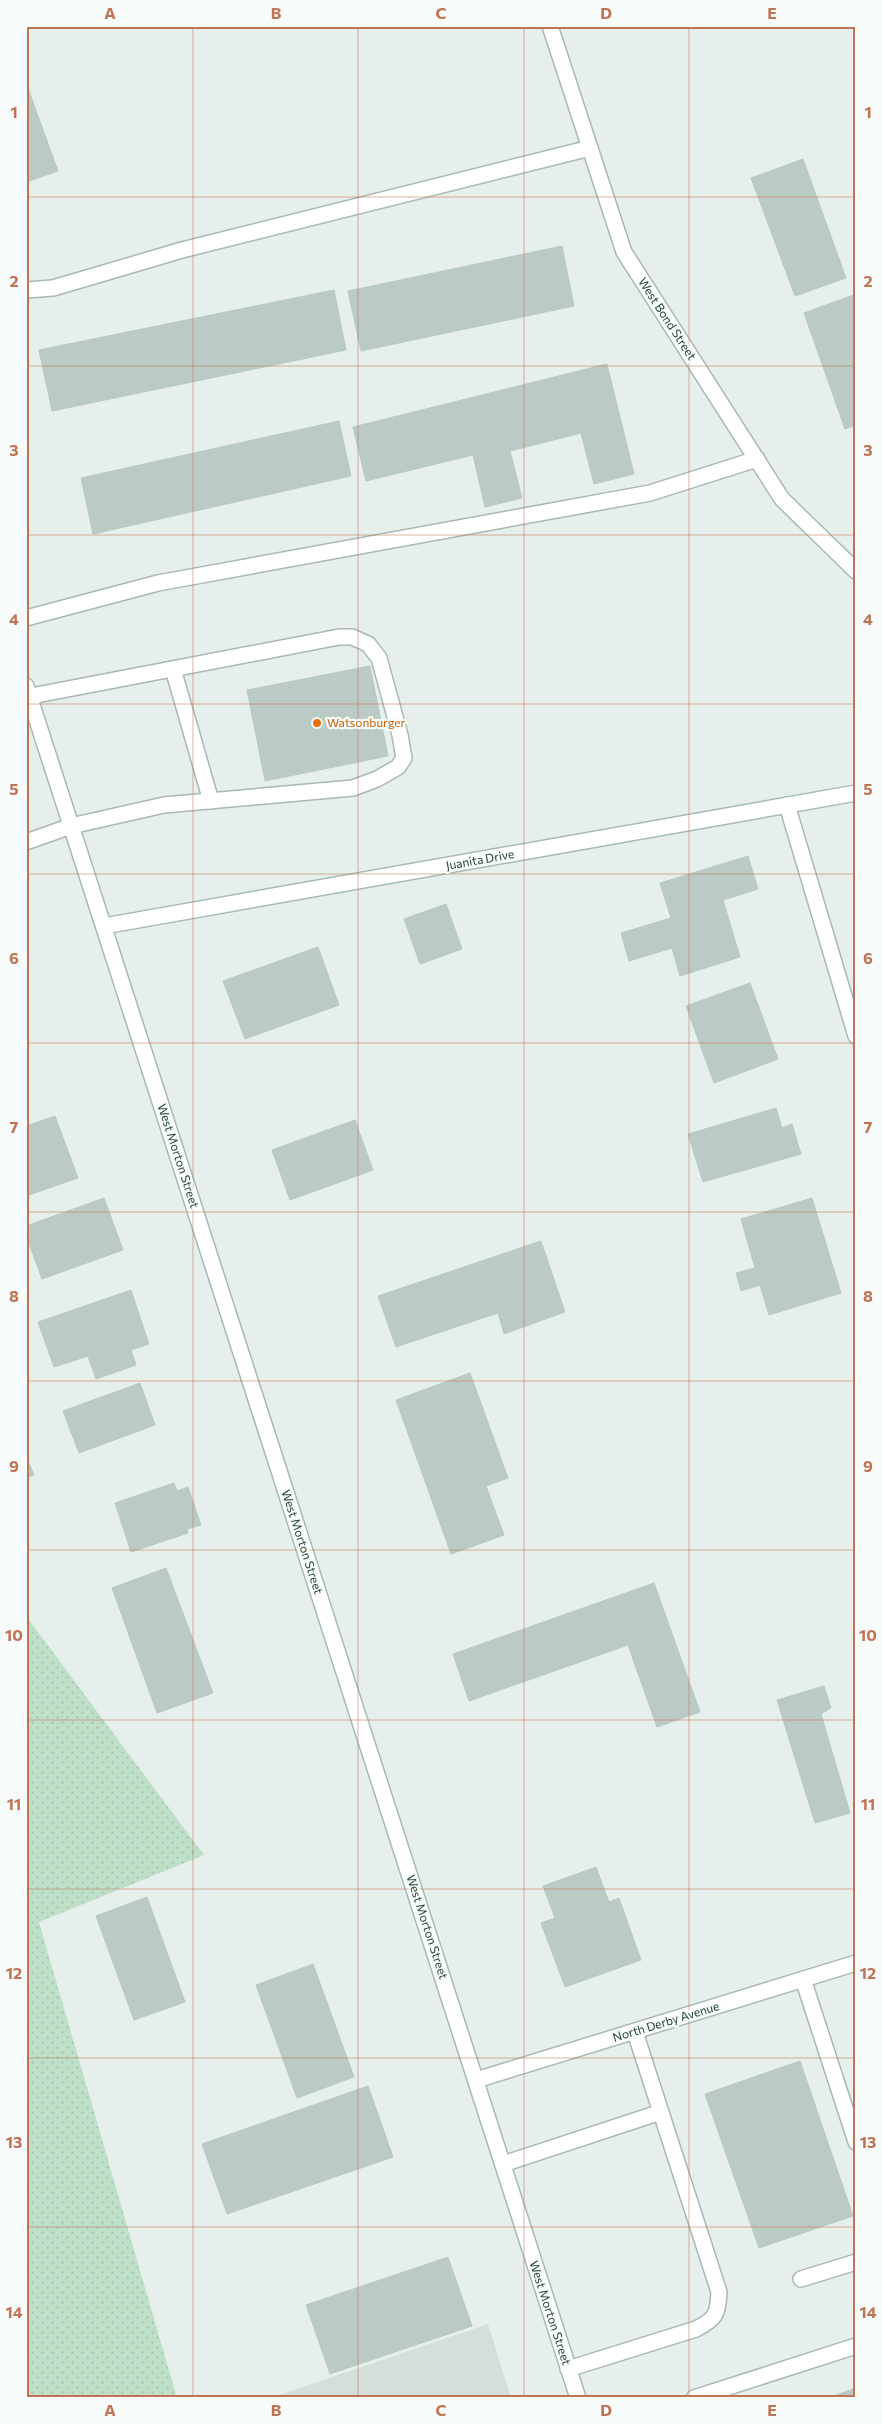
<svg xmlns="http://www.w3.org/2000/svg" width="882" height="2424" viewBox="0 0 882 2424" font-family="Commissioner,sans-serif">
  <defs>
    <pattern id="grass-dots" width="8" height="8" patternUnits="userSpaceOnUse" patternTransform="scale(1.25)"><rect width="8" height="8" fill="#bfe0c8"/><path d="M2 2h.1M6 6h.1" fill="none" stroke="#a4c1ad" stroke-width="1.8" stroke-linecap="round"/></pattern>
  </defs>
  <rect width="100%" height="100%" fill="#e6efeb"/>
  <!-- built -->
  <path fill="#d4dfda" d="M 488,2324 L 511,2398 L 270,2398 Z"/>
  <!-- grass -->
  <path fill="url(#grass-dots)" d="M 26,1616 L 204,1855 L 39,1922 L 177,2398 L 26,2398 Z"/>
  <!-- building -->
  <g fill="#bbcac4" stroke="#b8c9c2">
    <path d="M 26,83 L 58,171 L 26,182 Z"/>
    <path d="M 803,159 L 846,278 L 795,296 L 751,178 Z"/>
    <path d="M 562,246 L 574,306 L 361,351 L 348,291 Z"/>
    <path d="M 334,290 L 346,350 L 52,411 L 39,350 Z"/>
    <path d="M 856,294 L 856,425 L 845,429 L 804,313 Z"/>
    <path d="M 607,364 L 634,474 L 594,484 L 581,433 L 510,451 L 522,498 L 485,507 L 473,455 L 366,481 L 353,427 Z"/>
    <path d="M 339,421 L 351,476 L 93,534 L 81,478 Z"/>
    <path d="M 370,666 L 388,756 L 265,781 L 247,690 Z"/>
    <path d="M 748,856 L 758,889 L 723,900 L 740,957 L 680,976 L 672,948 L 629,961 L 621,933 L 671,918 L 660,883 Z"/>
    <path d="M 446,904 L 462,949 L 420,964 L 404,919 Z"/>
    <path d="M 318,947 L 339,1005 L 245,1039 L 223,981 Z"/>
    <path d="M 750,983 L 778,1059 L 714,1083 L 686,1006 Z"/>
    <path d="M 776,1108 L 782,1128 L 792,1124 L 801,1154 L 703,1182 L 688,1134 Z"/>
    <path d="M 55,1116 L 78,1178 L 26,1196 L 26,1126 Z"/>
    <path d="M 355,1120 L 373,1170 L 290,1200 L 272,1150 Z"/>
    <path d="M 104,1198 L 123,1250 L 42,1279 L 26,1235 L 26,1226 Z"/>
    <path d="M 812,1198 L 841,1293 L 769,1315 L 760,1285 L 741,1291 L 736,1273 L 755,1268 L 741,1219 Z"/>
    <path d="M 541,1241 L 565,1312 L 504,1334 L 498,1313 L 396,1347 L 378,1296 Z"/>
    <path d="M 131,1290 L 149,1344 L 131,1350 L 136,1365 L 96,1379 L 88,1356 L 54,1367 L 38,1322 Z"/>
    <path d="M 470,1373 L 508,1478 L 486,1486 L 504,1535 L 451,1554 L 396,1400 Z"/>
    <path d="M 140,1383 L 155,1425 L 79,1453 L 63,1411 Z"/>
    <path d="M 26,1456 L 34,1475 L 26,1478 Z"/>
    <path d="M 174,1483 L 177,1491 L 188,1487 L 201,1525 L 187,1529 L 188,1533 L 131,1552 L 115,1503 Z"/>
    <path d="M 166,1568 L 213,1693 L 157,1713 L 112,1588 Z"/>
    <path d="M 654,1583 L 700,1712 L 657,1727 L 628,1645 L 469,1701 L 453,1654 Z"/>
    <path d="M 824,1686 L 831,1708 L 821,1714 L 850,1813 L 815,1823 L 777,1700 Z"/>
    <path d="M 596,1867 L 609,1902 L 619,1898 L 641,1960 L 565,1987 L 541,1923 L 555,1918 L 543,1886 Z"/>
    <path d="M 147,1897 L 185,2002 L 134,2020 L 96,1916 Z"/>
    <path d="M 313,1964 L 354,2077 L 297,2098 L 256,1985 Z"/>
    <path d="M 800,2061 L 853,2216 L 759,2248 L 705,2094 Z"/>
    <path d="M 368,2086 L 393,2157 L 227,2214 L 202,2144 Z"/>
    <path d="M 448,2257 L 472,2326 L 330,2374 L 306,2305 Z"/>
    <path d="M 856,2388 L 856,2398 L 828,2398 Z"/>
  </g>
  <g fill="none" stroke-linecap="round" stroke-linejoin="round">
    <!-- lane casing -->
    <g stroke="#a8b8b2" stroke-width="18">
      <g id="lane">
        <path d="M 26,618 L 158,583 L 650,493 L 757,459"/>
        <path d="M 173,669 L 211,801"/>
        <path d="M 26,697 L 339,637 L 352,637 L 368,644 L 379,658 L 400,735 L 404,758 L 398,767 L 377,779 L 353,788 L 164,805 L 71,826 L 26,842"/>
        <path d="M 787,805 L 856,1036"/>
        <path d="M 803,1979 L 856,2142"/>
        <path d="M 503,2164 L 661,2112"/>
        <path d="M 801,2279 L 856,2262"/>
        <path d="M 568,2369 L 696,2329 C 716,2319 718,2314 719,2292 L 635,2032"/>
        <path d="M 694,2398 L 856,2346"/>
      </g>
    </g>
    <!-- street casing -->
    <g stroke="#a8b8b2" stroke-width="18">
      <g id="street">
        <path d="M 550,26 L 624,252 L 782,499 L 856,571"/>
        <path d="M 26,290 L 53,288 L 182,250 L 590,148"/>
        <path d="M 476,2080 L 856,1963"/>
      </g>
    </g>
    <!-- secondary casing -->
    <g stroke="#a4bbb3" stroke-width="18">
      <g id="secondary">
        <path d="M 26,686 L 578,2398"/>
        <path d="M 104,926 L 856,793"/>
      </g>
    </g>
    <!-- lane -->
    <use href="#lane" stroke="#fff" stroke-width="15"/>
    <!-- street -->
    <use href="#street" stroke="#fff" stroke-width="15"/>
    <!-- secondary -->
    <use href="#secondary" stroke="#fff" stroke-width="15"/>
  </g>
  <!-- grid -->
  <path fill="none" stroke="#c07456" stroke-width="1" stroke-opacity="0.55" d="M 193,26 L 193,2398M 358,26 L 358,2398M 524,26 L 524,2398M 689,26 L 689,2398M 26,197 L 856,197M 26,366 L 856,366M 26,535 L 856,535M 26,704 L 856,704M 26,874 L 856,874M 26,1043 L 856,1043M 26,1212 L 856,1212M 26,1381 L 856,1381M 26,1550 L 856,1550M 26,1720 L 856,1720M 26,1889 L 856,1889M 26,2058 L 856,2058M 26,2227 L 856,2227"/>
  <!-- markers -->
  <circle fill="#e8710a" stroke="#f7fbf9" stroke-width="2" cx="317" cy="723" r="5"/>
  <g text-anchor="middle" stroke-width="4.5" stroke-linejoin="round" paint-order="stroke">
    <!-- street labels -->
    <g font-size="12" fill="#24423a" stroke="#f7fbf9">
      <text transform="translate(667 319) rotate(57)" y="4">West Bond Street</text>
      <text transform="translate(480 860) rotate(-10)" y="4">Juanita Drive</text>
      <text transform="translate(178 1156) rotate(72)" y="4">West Morton Street</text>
      <text transform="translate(302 1542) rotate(72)" y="4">West Morton Street</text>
      <text transform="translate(427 1927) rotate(72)" y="4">West Morton Street</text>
      <text transform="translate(666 2022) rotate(-17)" y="4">North Derby Avenue</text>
      <text transform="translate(550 2313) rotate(72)" y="4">West Morton Street</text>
    </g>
    <!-- food labels -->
    <g font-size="12" fill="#c56008" stroke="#f7fbf9" text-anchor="start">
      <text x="327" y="727">Watsonburger</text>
    </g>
  </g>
  <!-- border -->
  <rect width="882" height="2424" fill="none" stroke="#f7fbf9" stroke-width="55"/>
  <rect x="28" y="28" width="826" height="2368" fill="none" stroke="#c07456" stroke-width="2"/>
  <g font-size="16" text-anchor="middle" font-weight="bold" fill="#c07456">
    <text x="110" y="19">A</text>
    <text x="276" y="19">B</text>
    <text x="441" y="19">C</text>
    <text x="606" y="19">D</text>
    <text x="772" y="19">E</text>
    <text x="14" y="118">1</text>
    <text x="868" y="118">1</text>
    <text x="14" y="287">2</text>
    <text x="868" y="287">2</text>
    <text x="14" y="456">3</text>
    <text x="868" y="456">3</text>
    <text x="14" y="625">4</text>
    <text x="868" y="625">4</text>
    <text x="14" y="795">5</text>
    <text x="868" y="795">5</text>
    <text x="14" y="964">6</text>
    <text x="868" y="964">6</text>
    <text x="14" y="1133">7</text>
    <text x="868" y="1133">7</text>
    <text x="14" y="1302">8</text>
    <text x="868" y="1302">8</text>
    <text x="14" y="1472">9</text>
    <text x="868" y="1472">9</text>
    <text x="14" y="1641">10</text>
    <text x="868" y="1641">10</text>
    <text x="14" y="1810">11</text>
    <text x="868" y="1810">11</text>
    <text x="14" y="1979">12</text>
    <text x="868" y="1979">12</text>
    <text x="14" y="2148">13</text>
    <text x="868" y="2148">13</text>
    <text x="14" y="2318">14</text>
    <text x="868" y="2318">14</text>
    <text x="110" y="2416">A</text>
    <text x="276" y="2416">B</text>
    <text x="441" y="2416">C</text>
    <text x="606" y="2416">D</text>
    <text x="772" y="2416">E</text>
  </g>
</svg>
